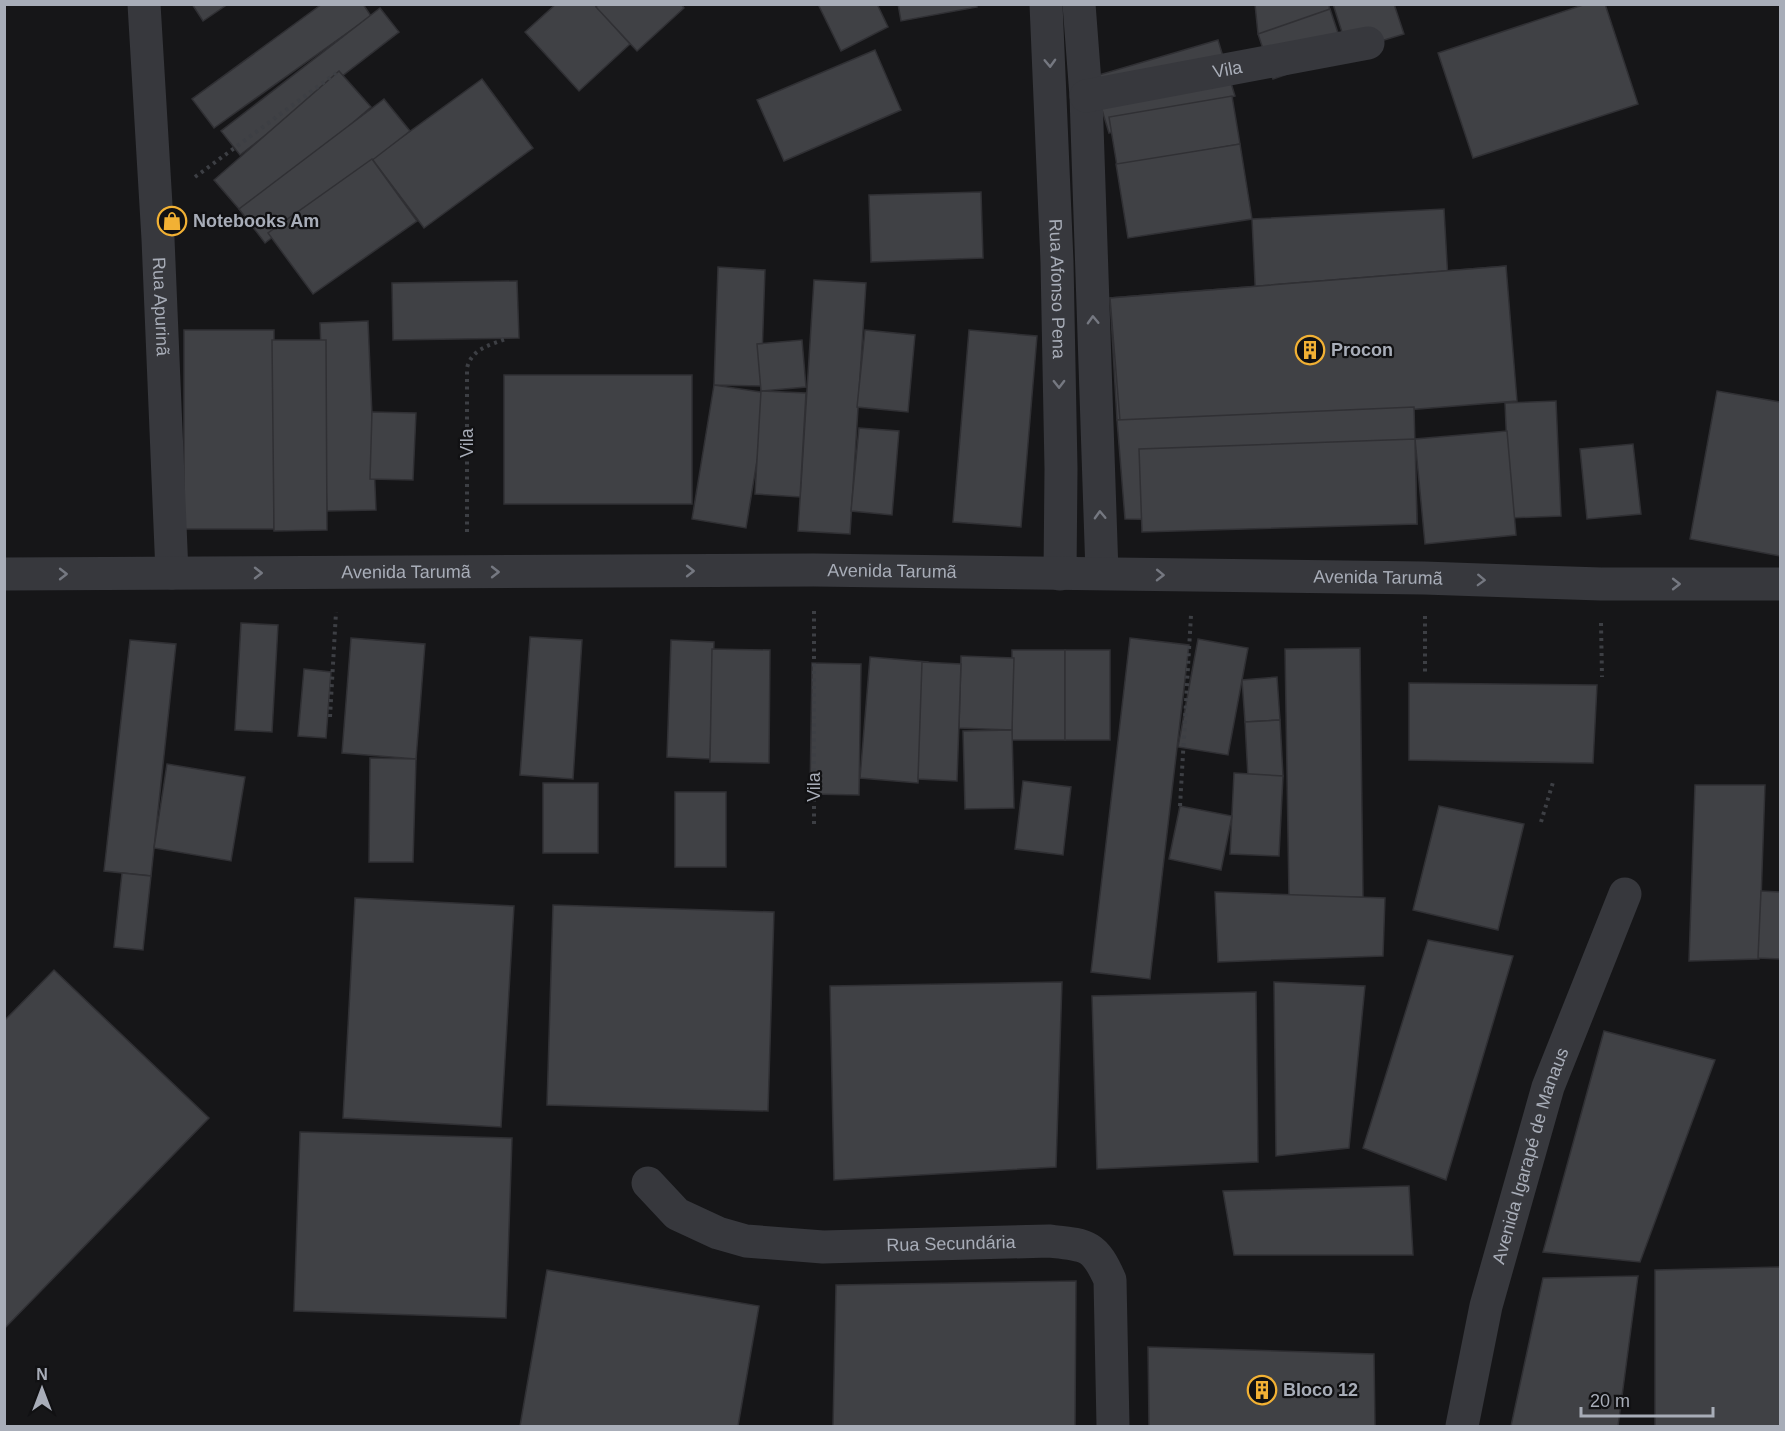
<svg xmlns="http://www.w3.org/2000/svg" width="1785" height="1431" viewBox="0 0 1785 1431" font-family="Helvetica,sans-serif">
  <rect width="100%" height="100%" fill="#161618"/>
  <!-- building -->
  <g fill="#404145" stroke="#303034" stroke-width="1.5">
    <path d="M 192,4 L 228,4 L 203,21 Z"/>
    <path d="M 322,4 L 363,4 L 371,16 L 214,128 L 192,99 Z"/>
    <path d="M 556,4 L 594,4 L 630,44 L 579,91 L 525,32 Z"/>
    <path d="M 598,4 L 681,4 L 684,8 L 637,51 L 596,7 Z"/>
    <path d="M 818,4 L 877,4 L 888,27 L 841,51 Z"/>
    <path d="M 898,4 L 976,4 L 977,7 L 901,21 Z"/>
    <path d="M 1255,4 L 1329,4 L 1331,28 L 1258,34 Z"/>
    <path d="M 1333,4 L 1394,4 L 1404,34 L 1348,51 Z"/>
    <path d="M 1586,4 L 1605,4 L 1638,104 L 1473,158 L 1438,53 Z"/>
    <path d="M 380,8 L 399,32 L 240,155 L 221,131 Z"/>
    <path d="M 1330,9 L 1345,54 L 1273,79 L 1258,34 Z"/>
    <path d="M 1218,40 L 1235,96 L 1109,133 L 1092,77 Z"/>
    <path d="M 875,50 L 901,110 L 784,161 L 757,100 Z"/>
    <path d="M 339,71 L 371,107 L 245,216 L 214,180 Z"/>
    <path d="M 482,79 L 533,148 L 424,228 L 372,159 Z"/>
    <path d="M 1232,96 L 1240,144 L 1117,166 L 1109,117 Z"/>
    <path d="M 384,99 L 410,131 L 265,243 L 239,209 Z"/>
    <path d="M 1240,144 L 1252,219 L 1128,238 L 1116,164 Z"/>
    <path d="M 372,159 L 417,221 L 313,294 L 268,233 Z"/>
    <path d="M 981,192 L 983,258 L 871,262 L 869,195 Z"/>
    <path d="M 1444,209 L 1450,316 L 1257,326 L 1252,219 Z"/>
    <path d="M 1506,266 L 1509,402 L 1117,420 L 1110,298 Z"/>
    <path d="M 1506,266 L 1517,401 L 1121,433 L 1110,298 Z"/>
    <path d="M 718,267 L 765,270 L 761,386 L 714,385 Z"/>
    <path d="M 814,280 L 866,283 L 850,534 L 798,531 Z"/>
    <path d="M 517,281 L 519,338 L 393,340 L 392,283 Z"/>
    <path d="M 368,321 L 376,510 L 327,511 L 320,323 Z"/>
    <rect x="184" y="330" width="90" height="199"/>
    <path d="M 865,330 L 915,335 L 908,412 L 857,407 Z"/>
    <path d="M 969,330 L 1037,336 L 1021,527 L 953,522 Z"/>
    <path d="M 272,340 L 326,340 L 327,530 L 274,531 Z"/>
    <path d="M 802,340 L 806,387 L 761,391 L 757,344 Z"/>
    <rect x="504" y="375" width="188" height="129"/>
    <path d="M 714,385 L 768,393 L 746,528 L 692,519 Z"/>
    <path d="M 761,391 L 806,393 L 800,497 L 755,494 Z"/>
    <path d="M 1717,391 L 1780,402 L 1780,556 L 1690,539 Z"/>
    <path d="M 1556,401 L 1561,516 L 1510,518 L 1505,403 Z"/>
    <path d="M 1414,407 L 1417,524 L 1125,519 L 1117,420 Z"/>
    <path d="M 372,412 L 416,413 L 413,480 L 370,479 Z"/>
    <path d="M 859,428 L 899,431 L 892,515 L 851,511 Z"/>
    <path d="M 1507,431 L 1516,535 L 1425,544 L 1415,439 Z"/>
    <path d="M 1415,439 L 1417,524 L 1142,532 L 1139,449 Z"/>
    <path d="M 1633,444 L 1641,514 L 1587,519 L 1580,449 Z"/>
    <path d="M 241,623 L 278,625 L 272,732 L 235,730 Z"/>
    <path d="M 530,637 L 582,640 L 573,779 L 520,775 Z"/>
    <path d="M 351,638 L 425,644 L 416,759 L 342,753 Z"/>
    <path d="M 1130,638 L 1189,645 L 1150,979 L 1091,972 Z"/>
    <path d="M 1198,639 L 1248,648 L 1228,755 L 1178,747 Z"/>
    <path d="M 130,640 L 176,644 L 151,876 L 104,871 Z"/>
    <path d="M 671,640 L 714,642 L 710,759 L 667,757 Z"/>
    <path d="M 1360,648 L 1363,897 L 1289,898 L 1285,649 Z"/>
    <path d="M 712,649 L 770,650 L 769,763 L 710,762 Z"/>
    <rect x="1012" y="650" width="53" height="90"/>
    <rect x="1065" y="650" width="45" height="90"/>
    <path d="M 961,656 L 1014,658 L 1012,730 L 959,728 Z"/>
    <path d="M 870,657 L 928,662 L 918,783 L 860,778 Z"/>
    <path d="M 922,662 L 961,664 L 957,781 L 918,779 Z"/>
    <path d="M 812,663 L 861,664 L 859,795 L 810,794 Z"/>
    <path d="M 304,669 L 331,672 L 326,738 L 298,736 Z"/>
    <path d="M 1277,677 L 1280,720 L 1245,722 L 1242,680 Z"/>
    <path d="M 1409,683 L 1597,685 L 1593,763 L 1409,760 Z"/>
    <path d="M 1280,720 L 1283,776 L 1248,778 L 1245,722 Z"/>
    <path d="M 1012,730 L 1014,808 L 965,809 L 963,731 Z"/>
    <path d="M 370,758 L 416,759 L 413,862 L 369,862 Z"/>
    <path d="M 167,764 L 245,777 L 231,861 L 154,848 Z"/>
    <path d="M 1234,773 L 1283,776 L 1279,856 L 1230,854 Z"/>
    <path d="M 1023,781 L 1071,787 L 1063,855 L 1015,849 Z"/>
    <rect x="543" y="783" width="55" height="70"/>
    <path d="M 1695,785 L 1765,785 L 1759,959 L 1689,961 Z"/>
    <rect x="675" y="792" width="51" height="75"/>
    <path d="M 1180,806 L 1232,816 L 1221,870 L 1169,859 Z"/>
    <path d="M 1439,806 L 1524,824 L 1498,930 L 1413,910 Z"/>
    <path d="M 122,873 L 151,876 L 143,950 L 114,947 Z"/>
    <path d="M 1761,891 L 1780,892 L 1780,959 L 1758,958 Z"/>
    <path d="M 1215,892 L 1385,898 L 1383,956 L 1218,962 Z"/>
    <path d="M 355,898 L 514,906 L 501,1127 L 343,1118 Z"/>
    <path d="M 553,905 L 774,912 L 768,1111 L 547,1105 Z"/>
    <path d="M 1428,940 L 1513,956 L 1446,1180 L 1363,1148 Z"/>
    <path d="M 54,970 L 209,1118 L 4,1329 L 4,1021 Z"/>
    <path d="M 1062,982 L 1056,1167 L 834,1180 L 830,986 Z"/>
    <path d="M 1274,982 L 1365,986 L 1349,1148 L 1276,1156 Z"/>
    <path d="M 1256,992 L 1258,1162 L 1097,1169 L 1092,996 Z"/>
    <path d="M 1604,1031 L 1715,1060 L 1640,1262 L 1543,1252 Z"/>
    <path d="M 300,1132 L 512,1138 L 506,1318 L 294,1311 Z"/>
    <path d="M 1409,1186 L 1413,1255 L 1234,1255 L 1223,1191 Z"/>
    <path d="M 1780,1267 L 1780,1426 L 1655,1426 L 1655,1270 Z"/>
    <path d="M 547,1270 L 759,1306 L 738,1426 L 520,1426 Z"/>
    <path d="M 1638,1276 L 1618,1426 L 1511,1426 L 1543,1278 Z"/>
    <path d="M 1076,1281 L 1075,1426 L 833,1426 L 836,1285 Z"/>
    <path d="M 1148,1347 L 1374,1354 L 1375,1426 L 1149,1426 Z"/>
  </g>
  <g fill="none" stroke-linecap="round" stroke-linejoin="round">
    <!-- path -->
    <g stroke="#3d3f44" stroke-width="4" stroke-dasharray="3 4.5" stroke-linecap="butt">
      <path d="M 195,177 L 339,71"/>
      <path d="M 467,532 L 467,368 C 472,348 491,345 508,338"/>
      <path d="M 1425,616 L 1425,675"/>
      <path d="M 1601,623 L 1602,677"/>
      <path d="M 330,717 L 336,612"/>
      <path d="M 1180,806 L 1191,615"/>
      <path d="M 1541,822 L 1554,779"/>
      <path d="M 814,824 L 814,610"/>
    </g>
    <!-- minor -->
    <g stroke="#37383d" stroke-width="33">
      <path id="s1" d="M 144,4 L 158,239 L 172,573"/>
      <path id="s2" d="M 1046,4 L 1057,262 L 1061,469 L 1060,574"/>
      <path d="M 1079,4 L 1086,96 L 1102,573"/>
      <path id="s3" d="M 1086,96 L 1368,43"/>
      <path id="s4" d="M 4,574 L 814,570 L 1424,578 L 1601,584 L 1780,584"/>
      <path id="s5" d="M 648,1183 L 677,1214 L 718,1233 L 746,1241 L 823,1247 L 1049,1241 C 1087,1245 1094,1244 1110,1280 L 1113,1426"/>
      <path id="s6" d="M 1462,1426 L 1486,1306 L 1548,1087 L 1625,894"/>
    </g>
  </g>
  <!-- one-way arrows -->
  <defs><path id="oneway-chevron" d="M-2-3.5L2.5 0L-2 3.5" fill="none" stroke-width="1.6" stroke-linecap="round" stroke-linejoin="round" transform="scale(1.5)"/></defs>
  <g stroke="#757881">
    <use href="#oneway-chevron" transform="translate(1050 63) rotate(88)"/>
    <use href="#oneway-chevron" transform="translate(1093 320) rotate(-92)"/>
    <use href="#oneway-chevron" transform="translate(1059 384) rotate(89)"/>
    <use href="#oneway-chevron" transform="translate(1100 515) rotate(-92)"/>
    <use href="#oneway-chevron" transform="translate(690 571)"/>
    <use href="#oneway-chevron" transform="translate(495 572)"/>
    <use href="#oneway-chevron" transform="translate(258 573)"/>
    <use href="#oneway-chevron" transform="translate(63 574)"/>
    <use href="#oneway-chevron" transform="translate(1160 575) rotate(1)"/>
    <use href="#oneway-chevron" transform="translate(1481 580) rotate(2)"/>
    <use href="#oneway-chevron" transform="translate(1676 584)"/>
  </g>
  <!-- icons -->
  <defs>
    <g id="shop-ring" transform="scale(1.5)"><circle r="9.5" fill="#111113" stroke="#f2b134" stroke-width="1.5"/><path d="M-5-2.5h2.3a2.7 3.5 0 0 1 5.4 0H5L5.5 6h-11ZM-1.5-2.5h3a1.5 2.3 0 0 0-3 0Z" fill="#f2b134"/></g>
    <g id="building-ring" transform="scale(1.5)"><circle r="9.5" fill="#111113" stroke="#f2b134" stroke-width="1.5"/><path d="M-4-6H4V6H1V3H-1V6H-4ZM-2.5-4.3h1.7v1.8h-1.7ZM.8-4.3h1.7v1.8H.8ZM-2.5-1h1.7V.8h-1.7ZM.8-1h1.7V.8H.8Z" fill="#f2b134"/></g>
  </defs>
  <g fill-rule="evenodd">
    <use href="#shop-ring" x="172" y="221"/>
    <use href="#building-ring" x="1310" y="350"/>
    <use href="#building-ring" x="1262" y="1390"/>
  </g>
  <g text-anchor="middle" stroke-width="4.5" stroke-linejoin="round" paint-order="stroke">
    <!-- street labels -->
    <g font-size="18" fill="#a8adb8" stroke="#111113">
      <text dy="6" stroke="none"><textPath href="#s3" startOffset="144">Vila</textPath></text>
      <text dy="6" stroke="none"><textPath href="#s2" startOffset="285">Rua Afonso Pena</textPath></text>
      <text dy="6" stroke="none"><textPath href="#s1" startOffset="303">Rua Apurinã</textPath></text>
      <text transform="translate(467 443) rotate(-90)" y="6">Vila</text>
      <text dy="6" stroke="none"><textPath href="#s4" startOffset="402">Avenida Tarumã</textPath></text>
      <text dy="6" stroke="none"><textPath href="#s4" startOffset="888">Avenida Tarumã</textPath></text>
      <text dy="6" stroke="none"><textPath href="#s4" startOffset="1374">Avenida Tarumã</textPath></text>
      <text transform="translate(814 787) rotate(-90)" y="6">Vila</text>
      <text dy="6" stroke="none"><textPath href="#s6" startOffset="279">Avenida Igarapé de Manaus</textPath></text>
      <text dy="6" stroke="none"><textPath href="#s5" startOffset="322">Rua Secundária</textPath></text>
    </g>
    <!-- poi labels -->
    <g font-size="18" font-weight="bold" fill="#a8adb8" stroke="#111113" text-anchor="start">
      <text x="193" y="227">Notebooks Am</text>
      <text x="1331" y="356">Procon</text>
      <text x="1283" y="1396">Bloco 12</text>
    </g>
  </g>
  <!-- border -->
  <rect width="1785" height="1431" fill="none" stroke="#a8adb8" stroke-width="12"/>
  <!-- north arrow -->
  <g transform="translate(42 1389)" stroke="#111113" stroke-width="4.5" paint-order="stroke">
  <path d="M0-4.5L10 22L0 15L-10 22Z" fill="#a8adb8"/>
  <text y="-9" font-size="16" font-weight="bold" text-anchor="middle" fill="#a8adb8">N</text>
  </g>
  <!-- scale -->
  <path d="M1581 1407v9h132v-9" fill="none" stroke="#a8adb8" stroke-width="3"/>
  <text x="1590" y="1407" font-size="18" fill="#a8adb8" stroke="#111113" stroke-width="4.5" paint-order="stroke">20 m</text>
</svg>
